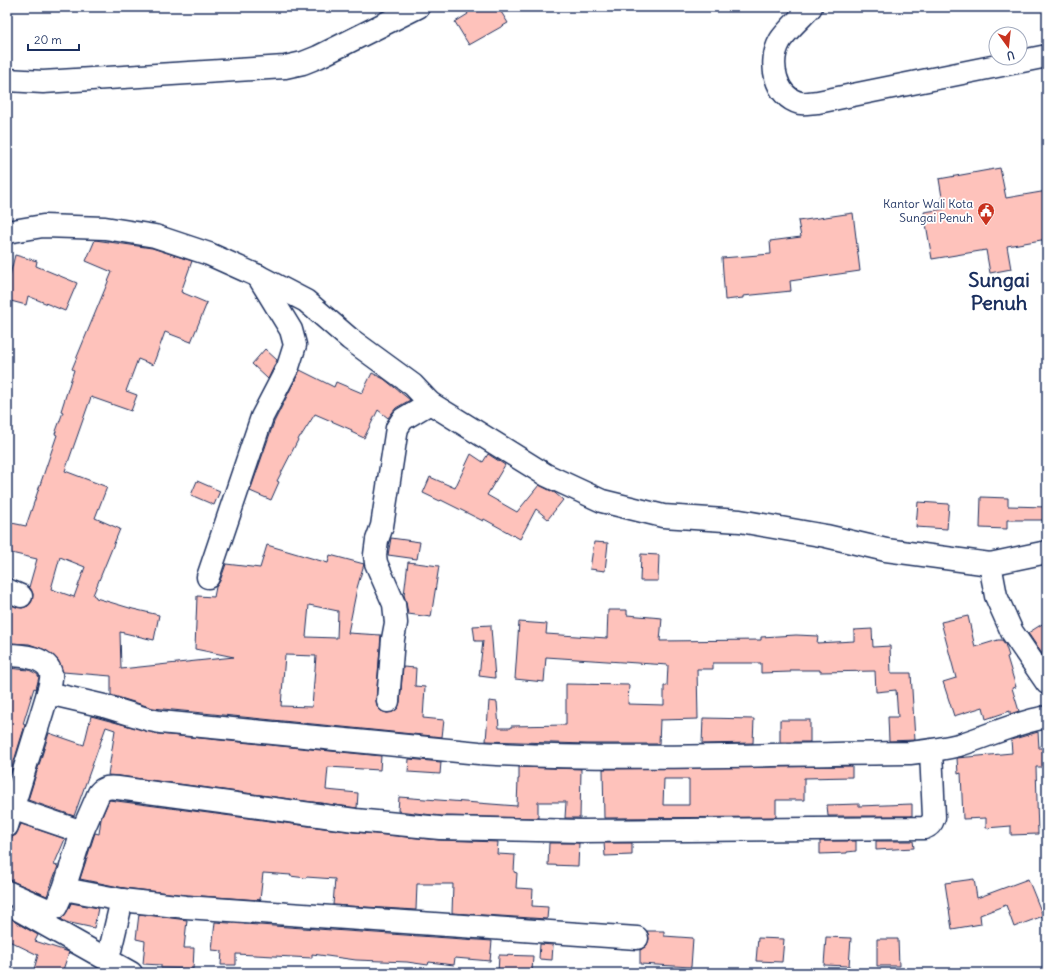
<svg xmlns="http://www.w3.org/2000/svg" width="1054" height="980" viewBox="0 0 1054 980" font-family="Delius,sans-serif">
  <rect width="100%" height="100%" fill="#fff"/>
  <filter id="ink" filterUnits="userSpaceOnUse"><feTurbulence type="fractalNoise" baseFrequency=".025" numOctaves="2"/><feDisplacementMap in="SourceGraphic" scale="8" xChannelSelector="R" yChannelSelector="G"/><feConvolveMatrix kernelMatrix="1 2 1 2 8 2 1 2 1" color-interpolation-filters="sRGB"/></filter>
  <g filter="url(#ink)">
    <!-- building -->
    <g fill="#fec2bb" stroke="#1b2f5e" fill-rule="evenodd">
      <path d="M 464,7 L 498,7 L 508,23 L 469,45 L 455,22 L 468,14 Z"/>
      <path d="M 1000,168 L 1006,198 L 1047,191 L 1047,239 L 1007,246 L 1011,269 L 990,273 L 986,250 L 932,259 L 924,212 L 944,209 L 939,179 Z"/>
      <path d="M 853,213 L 860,271 L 790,281 L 791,291 L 743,296 L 743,298 L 725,300 L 722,258 L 771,254 L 770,241 L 801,237 L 798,221 Z"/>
      <path d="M 95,240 L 152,248 L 192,261 L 181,292 L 207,303 L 191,342 L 165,332 L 153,365 L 138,359 L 126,391 L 137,395 L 131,411 L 91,397 L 65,471 L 107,487 L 95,518 L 120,529 L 93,595 L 96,597 L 96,598 L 133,609 L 159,615 L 154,640 L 120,632 L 121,669 L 234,657 L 195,649 L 197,596 L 214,597 L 216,587 L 220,581 L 226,564 L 260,568 L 267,545 L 328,563 L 330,555 L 364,564 L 357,588 L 348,633 L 381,635 L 376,700 L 377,707 L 381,711 L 387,713 L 393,712 L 398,708 L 400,702 L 403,667 L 416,668 L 415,686 L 425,687 L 423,718 L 444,720 L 442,737 L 153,708 L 111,695 L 111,676 L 63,672 L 58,660 L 46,650 L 29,644 L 7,643 L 7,604 L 22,608 L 28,606 L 32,601 L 33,594 L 29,587 L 37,559 L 7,552 L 7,522 L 26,526 L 57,435 L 55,434 L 63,412 L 61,411 L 74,370 L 72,369 L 112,272 L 86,261 ZM 60,557 L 85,567 L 74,597 L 51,589 ZM 309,605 L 338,611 L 337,638 L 306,637 ZM 285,655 L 316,656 L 312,707 L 281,706 Z"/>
      <path d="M 15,255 L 37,261 L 36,266 L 77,283 L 65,311 L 28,296 L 26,305 L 7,300 L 7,287 Z"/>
      <path d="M 265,349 L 277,360 L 268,379 L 252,364 Z"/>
      <path d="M 300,370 L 334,387 L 336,382 L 362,393 L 372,373 L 384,379 L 410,400 L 396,408 L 388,418 L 378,410 L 364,438 L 351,432 L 352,430 L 315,414 L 301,436 L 300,436 L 277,481 L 279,482 L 271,500 L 250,491 L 274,422 Z"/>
      <path d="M 471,454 L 483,462 L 488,454 L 505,465 L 487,495 L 517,512 L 539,485 L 555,493 L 563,500 L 548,519 L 536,509 L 520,539 L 484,519 L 483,521 L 441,500 L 440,501 L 423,493 L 430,477 L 455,488 Z"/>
      <path d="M 197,481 L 220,491 L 214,505 L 191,495 Z"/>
      <path d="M 981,497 L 1008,498 L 1008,506 L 1047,507 L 1047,520 L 1007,520 L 1007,529 L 980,528 Z"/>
      <path d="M 918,502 L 949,504 L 947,529 L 916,527 Z"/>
      <path d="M 391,538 L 420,542 L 417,559 L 388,555 Z"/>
      <path d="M 594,542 L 608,543 L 605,571 L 590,569 Z"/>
      <path d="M 641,554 L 659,555 L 658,581 L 640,581 Z"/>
      <path d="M 408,562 L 439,566 L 431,617 L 408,614 L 406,602 L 404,595 Z"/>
      <path d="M 608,610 L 627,610 L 627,615 L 662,618 L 660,641 L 761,640 L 761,637 L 796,635 L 818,636 L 817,643 L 854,641 L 854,630 L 872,629 L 873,647 L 890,646 L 891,673 L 911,673 L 915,740 L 889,741 L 888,717 L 898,717 L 896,690 L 876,692 L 875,671 L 820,672 L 820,670 L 791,670 L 791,672 L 761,673 L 761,663 L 713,663 L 713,669 L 697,669 L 698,719 L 660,720 L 659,744 L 587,744 L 486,741 L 489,701 L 497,702 L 499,728 L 511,728 L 511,726 L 566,725 L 566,684 L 629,685 L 628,704 L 664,705 L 664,686 L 667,686 L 668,665 L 546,657 L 544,682 L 515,679 L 519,622 L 547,624 L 546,634 L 607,638 Z"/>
      <path d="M 968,616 L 975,647 L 998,640 L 1002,640 L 1005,644 L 1009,656 L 1007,657 L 1016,687 L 1012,688 L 1019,711 L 1010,714 L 1010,711 L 986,719 L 983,707 L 954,716 L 943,682 L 956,678 L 941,622 Z"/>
      <path d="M 1047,621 L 1047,661 L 1028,633 Z"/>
      <path d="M 491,625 L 491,628 L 495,678 L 479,676 L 483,641 L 475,641 L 473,626 Z"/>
      <path d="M 7,668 L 29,670 L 37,674 L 39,677 L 36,689 L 34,688 L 23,724 L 25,725 L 7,784 Z"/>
      <path d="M 91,716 L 159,734 L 381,756 L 380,770 L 328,767 L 326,790 L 358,793 L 357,808 L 120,776 L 108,775 L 115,730 L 106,727 L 74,816 L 28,800 L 49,733 L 84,745 Z"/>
      <path d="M 703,718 L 754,719 L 753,743 L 702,744 Z"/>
      <rect x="780" y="720" width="30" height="22"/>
      <path d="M 1038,732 L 1039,748 L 1047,748 L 1047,767 L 1036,767 L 1038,834 L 1011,835 L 1011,826 L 986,828 L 986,818 L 963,819 L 961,773 L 958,774 L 957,758 L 1012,753 L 1011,740 Z"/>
      <path d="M 409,759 L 441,762 L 440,774 L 408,772 Z"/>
      <path d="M 852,766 L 852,777 L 804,778 L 804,800 L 776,800 L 776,817 L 604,818 L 603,769 ZM 664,779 L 689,779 L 689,805 L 663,805 Z"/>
      <path d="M 519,767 L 581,769 L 580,818 L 565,818 L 566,802 L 538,802 L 538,818 L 441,816 L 398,811 L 399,797 L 517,806 L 518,779 L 519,779 Z"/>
      <path d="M 109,800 L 354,832 L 439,840 L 498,842 L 497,854 L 515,855 L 514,872 L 517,873 L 516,888 L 533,889 L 532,906 L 548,907 L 547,919 L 452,913 L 453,884 L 417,884 L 416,910 L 333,905 L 335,879 L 306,877 L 306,878 L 290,876 L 291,875 L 263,873 L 260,900 L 187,895 L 124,888 L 80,879 L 94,836 L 95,833 L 99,834 L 101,819 Z"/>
      <path d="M 859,804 L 859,806 L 912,804 L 912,816 L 828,816 L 827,805 Z"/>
      <path d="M 21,824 L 65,839 L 54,865 L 58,866 L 47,896 L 12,881 L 7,880 L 7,838 L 10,838 L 16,835 Z"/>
      <path d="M 820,841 L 856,841 L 856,851 L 847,852 L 847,853 L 820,854 Z"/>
      <path d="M 876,841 L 913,841 L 914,848 L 876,850 Z"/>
      <path d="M 549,843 L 579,843 L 578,866 L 548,865 Z"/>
      <path d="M 604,843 L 632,843 L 632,855 L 605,856 Z"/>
      <path d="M 974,879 L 977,898 L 1028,879 L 1043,916 L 1014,927 L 1006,905 L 980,915 L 981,924 L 952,929 L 945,883 Z"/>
      <path d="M 71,903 L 98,908 L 94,928 L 66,922 L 61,919 L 67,912 Z"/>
      <path d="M 7,906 L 10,907 L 9,912 L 10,917 L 15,922 L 38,935 L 35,941 L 69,952 L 62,973 L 33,973 L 38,955 L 7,940 Z"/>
      <path d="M 139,914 L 187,920 L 184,948 L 194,948 L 193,969 L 161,968 L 161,965 L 143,964 L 145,941 L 136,939 Z"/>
      <path d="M 215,922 L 492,941 L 490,961 L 455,958 L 454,965 L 429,962 L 428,965 L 407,962 L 356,960 L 312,954 L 312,958 L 236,954 L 236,965 L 221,965 L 222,951 L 212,950 Z"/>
      <path d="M 647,931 L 664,931 L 664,936 L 693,938 L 691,967 L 640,964 L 640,950 L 647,945 L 649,939 Z"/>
      <path d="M 826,937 L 851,938 L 849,966 L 824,965 Z"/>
      <path d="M 758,938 L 784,939 L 782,962 L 756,961 Z"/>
      <path d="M 877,939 L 898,939 L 899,966 L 877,966 Z"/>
      <path d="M 540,944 L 553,945 L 552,960 L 539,959 Z"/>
      <path d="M 499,955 L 533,956 L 532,973 L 498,973 Z"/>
    </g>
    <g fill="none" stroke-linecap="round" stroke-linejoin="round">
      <!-- minor casing -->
      <g stroke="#1b2f5e" stroke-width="25">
        <g id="minor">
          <path d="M 811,7 C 803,16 785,32 780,41 C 768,62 775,97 800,103 C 805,104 813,102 818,102 L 1047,56"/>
          <path d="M 7,80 L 43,82 L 285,67 L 303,63 L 318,57 L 418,7"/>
          <path d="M 7,232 L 43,226 L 105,228 L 155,236 L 209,254 L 258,276 L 306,301 L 350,339 L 413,385 L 430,403 L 546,475 L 602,501 L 663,516 L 740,521 L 826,536 L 886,550 L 990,564 L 1047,552"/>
          <path d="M 990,564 L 996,596 L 1012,632 L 1047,683"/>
          <path d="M 208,577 L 262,417 L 288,367 L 295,345 L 291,330 L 258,276"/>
          <path d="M 7,590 L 21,596"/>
          <path d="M 7,655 C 21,655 48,657 51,674 C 52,679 49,688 48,693 L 7,826"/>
          <path d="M 48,693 L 104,706 L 150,720 L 160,722 L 479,753 C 622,761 767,754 910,753 C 927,751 943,749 959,745 C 988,736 1017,722 1047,717"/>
          <path d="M 388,701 L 393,639 L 396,623 L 394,604 L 376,563 L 375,555 L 377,540 L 382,526 L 397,428 L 403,419 L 430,403"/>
          <path d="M 12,808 L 82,832"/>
          <path d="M 64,889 L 122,900 L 186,907 L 637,938"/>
          <path d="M 7,892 L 46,909 L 50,911 L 56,907 L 64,889 L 82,832 L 99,793 C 104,787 110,787 118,788 L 355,820 L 440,828 L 582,831 L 924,828 C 930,826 932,823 934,817 L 931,751"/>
          <path d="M 21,911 L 131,973"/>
          <path d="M 108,959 L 122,900"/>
        </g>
      </g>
      <!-- minor -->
      <use href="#minor" stroke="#fff" stroke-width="22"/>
    </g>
  </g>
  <!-- icons -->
  <defs>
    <g id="civic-pin" transform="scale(0.9)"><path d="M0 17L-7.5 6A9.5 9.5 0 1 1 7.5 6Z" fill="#c8321e" stroke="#fff"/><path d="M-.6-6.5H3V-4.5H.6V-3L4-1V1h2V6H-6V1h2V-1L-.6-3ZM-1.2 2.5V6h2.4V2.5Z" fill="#fff"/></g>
  </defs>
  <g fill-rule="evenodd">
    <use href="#civic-pin" x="986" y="211"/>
  </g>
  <g text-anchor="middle" stroke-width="3.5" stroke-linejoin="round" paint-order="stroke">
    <!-- poi labels -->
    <g font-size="12" fill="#1b2f5e" stroke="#fff" text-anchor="end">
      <text x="973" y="208">Kantor Wali Kota<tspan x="973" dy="14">Sungai Penuh</tspan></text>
    </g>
    <!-- town labels -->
    <g font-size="20" font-weight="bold" fill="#1b2f5e" stroke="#fff">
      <text x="999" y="287">Sungai<tspan x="999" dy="23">Penuh</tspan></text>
    </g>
  </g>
  <!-- margin -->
  <rect width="1054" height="980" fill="none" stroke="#fff" stroke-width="24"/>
  <rect x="12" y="12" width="1030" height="956" fill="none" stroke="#1b2f5e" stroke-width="1.5" filter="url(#ink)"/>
  <!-- north arrow -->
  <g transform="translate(1008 46) rotate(165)"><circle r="19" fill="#ffffff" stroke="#a4acbf"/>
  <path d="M0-3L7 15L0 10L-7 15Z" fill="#c8321e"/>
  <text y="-6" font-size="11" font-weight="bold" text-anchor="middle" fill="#1b2f5e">U</text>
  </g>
  <!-- scale -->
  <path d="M28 44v6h51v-6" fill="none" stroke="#1b2f5e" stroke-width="2"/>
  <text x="34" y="44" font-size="12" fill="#1b2f5e" stroke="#ffffff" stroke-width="3" paint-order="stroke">20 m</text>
</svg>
